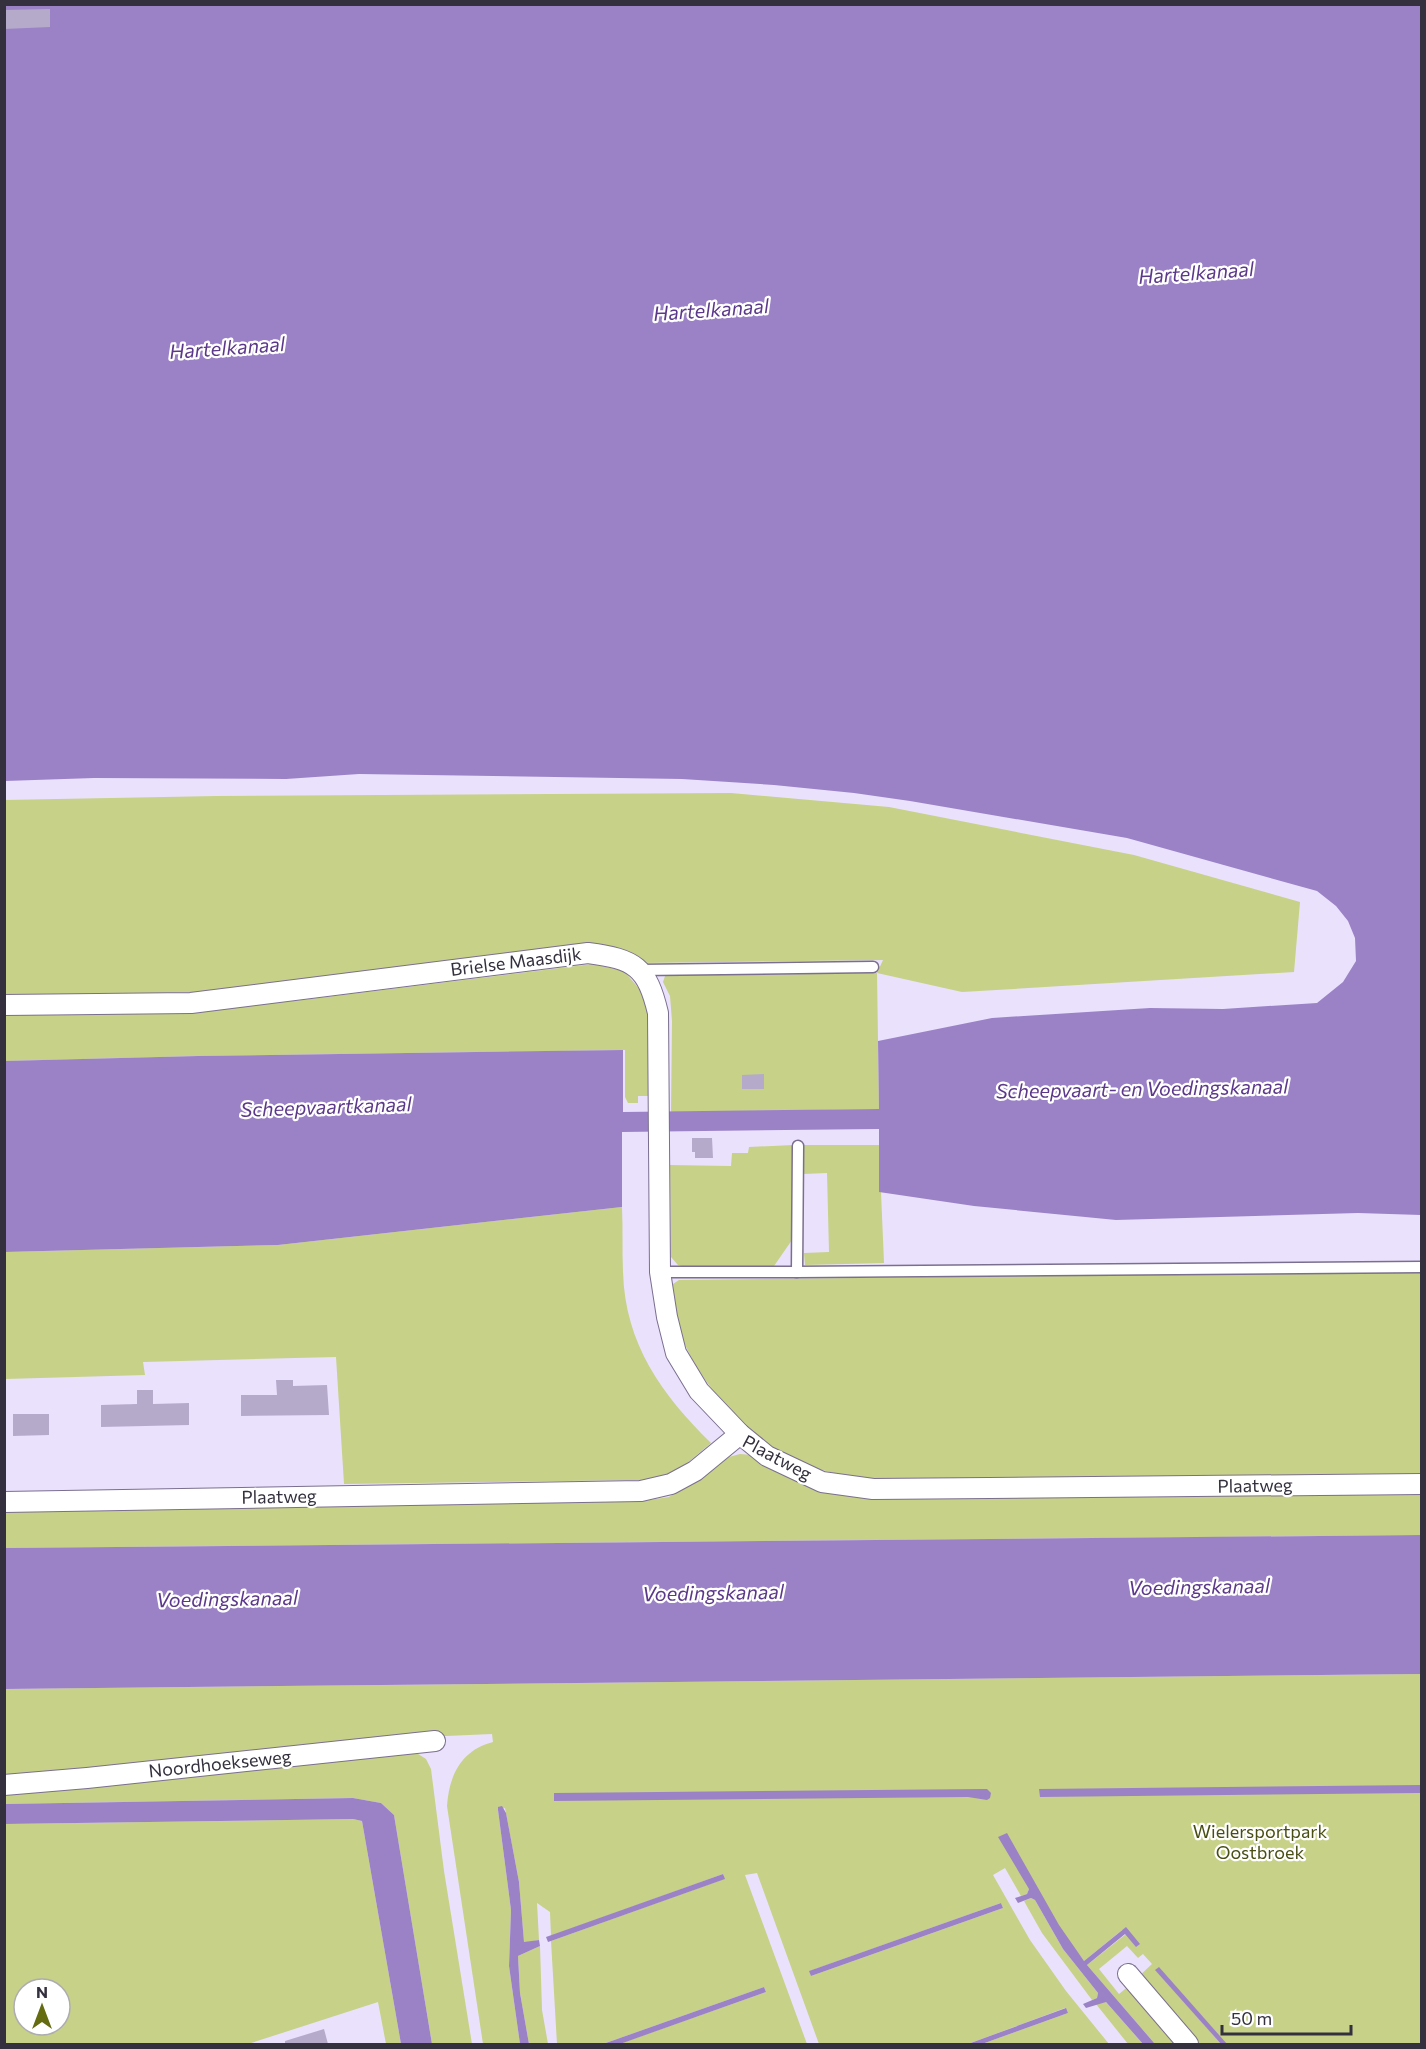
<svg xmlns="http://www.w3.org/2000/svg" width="1426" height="2049" viewBox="0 0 1426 2049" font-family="Commissioner,sans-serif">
  <rect width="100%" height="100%" fill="#eae1fd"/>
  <!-- green -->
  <g fill="#c7d188" fill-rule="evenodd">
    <path d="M 731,793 L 889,807 L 1134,855 L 1300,902 L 1294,972 L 962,992 L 877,973 L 879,1109 L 671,1112 L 672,1021 L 670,996 L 663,982 L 666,973 L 747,975 L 877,973 L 883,960 L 641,963 L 618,951 L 253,991 L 5,996 L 4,800 L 217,796 Z"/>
    <path d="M 592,964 L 624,971 L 648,999 L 654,1096 L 638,1096 L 638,1103 L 628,1103 L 625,1097 L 625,1050 L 198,1056 L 5,1061 L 4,1013 L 194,1011 L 302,1000 Z"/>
    <path d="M 793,1145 L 792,1240 L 774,1266 L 687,1268 L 678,1265 L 671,1257 L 670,1165 L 731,1166 L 732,1153 L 748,1153 L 749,1147 Z"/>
    <path d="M 803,1145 L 879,1145 L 884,1263 L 805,1265 L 804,1253 L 829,1252 L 827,1173 L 803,1174 Z"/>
    <path d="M 622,1207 C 623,1229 622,1250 623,1272 C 625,1344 662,1395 711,1443 L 686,1464 L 664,1478 L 641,1480 L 344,1484 L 336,1357 L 143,1362 L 145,1375 L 5,1379 L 4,1252 L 278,1245 Z"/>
    <path d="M 1421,1272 L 1421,1474 L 866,1479 C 843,1475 820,1471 799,1462 C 748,1439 692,1377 677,1323 C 674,1311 672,1298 670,1286 L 679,1280 Z"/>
    <path d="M 740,1454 L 752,1455 L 795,1479 L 1421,1491 L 1422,1535 L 5,1548 L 4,1509 L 642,1501 L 669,1497 L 729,1457 Z"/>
    <path d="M 1421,1674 L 1421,2044 L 1223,2044 L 1156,1969 L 1221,2044 L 1195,2044 L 1137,1978 L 1152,1964 L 1143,1954 L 1138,1958 L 1127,1946 L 1099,1969 L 1119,1994 L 1130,1985 L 1181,2044 L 1155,2044 L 1087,1965 L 1126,1934 L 1122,1930 L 1084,1961 L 1029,1889 L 1027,1894 L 1021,1896 L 1005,1868 L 993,1875 L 1030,1940 L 1066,1991 L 1109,2044 L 982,2044 L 1068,2013 L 1065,2008 L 968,2044 L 819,2044 L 757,1873 L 745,1875 L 807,2044 L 619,2044 L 766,1992 L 764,1987 L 603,2044 L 557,2044 L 551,1941 L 724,1879 L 723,1874 L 551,1936 L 550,1912 L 537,1903 L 539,1940 L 524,1943 L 519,1882 L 505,1808 L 498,1810 L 511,1910 L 509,1966 L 520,2044 L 483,2044 L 447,1806 C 449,1776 461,1750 493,1742 L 492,1734 L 423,1737 L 5,1780 L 5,1689 ZM 1001,1903 L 1003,1908 L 811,1976 L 810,1971 L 818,1968 Z"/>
    <path d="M 415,1752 L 426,1759 L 431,1769 L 444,1871 L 472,2044 L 432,2044 L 394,1815 L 381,1803 L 353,1798 L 5,1804 L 5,1791 Z"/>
    <path d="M 353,1819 L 362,1821 L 401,2044 L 386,2044 L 378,2002 L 248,2044 L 5,2044 L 4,1824 ZM 24,1989 L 60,1989 L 60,2025 L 24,2025 Z"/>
    <path d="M 1031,1898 L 1035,1900 L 1063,1949 L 1098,1993 L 1097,1998 L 1092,2000 L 1042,1933 L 1024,1901 Z"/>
    <path d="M 540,1946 L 542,2010 L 548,2044 L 529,2044 L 520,1993 L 518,1956 Z"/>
    <path d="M 1102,2002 L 1106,2002 L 1143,2044 L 1128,2044 L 1096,2004 Z"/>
  </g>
  <!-- water -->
  <g fill="#9b82c6">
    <path d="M 5,5 L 1421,5 L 1421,1215 L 1358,1213 L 1116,1220 L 974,1206 L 879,1192 L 879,1129 L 622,1132 L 622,1207 L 278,1245 L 5,1252 L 4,1061 L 198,1056 L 623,1050 L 623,1112 L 879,1109 L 878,1041 L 992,1018 L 1150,1008 L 1223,1009 L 1317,1003 L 1343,982 L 1356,961 L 1355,938 L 1348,921 L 1336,906 L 1317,891 L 1127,838 L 910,801 L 854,793 L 774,785 L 682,779 L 359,774 L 286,779 L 94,778 L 5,781 Z"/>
    <path d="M 1421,1535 L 1421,1674 L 5,1689 L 5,1548 Z"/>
    <path d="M 1421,1785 L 1421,1793 L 1040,1797 L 1039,1789 Z"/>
    <path d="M 983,1789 L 987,1789 L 991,1793 L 990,1798 L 987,1800 L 968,1797 L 554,1801 L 554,1793 Z"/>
    <path d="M 353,1798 L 381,1803 L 394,1815 L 432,2044 L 401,2044 L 362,1821 L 353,1819 L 5,1824 L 5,1804 Z"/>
    <path d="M 502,1806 L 506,1813 L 519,1882 L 524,1942 L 539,1940 L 540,1946 L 518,1956 L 520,1993 L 529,2044 L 520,2044 L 509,1966 L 511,1910 L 498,1810 L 498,1807 Z"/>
    <path d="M 1007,1833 L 1059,1925 L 1084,1961 L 1126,1927 L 1140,1944 L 1136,1947 L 1125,1934 L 1087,1965 L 1155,2044 L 1143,2044 L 1106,2002 L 1086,2008 L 1083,2004 L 1097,1998 L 1098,1993 L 1063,1949 L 1035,1900 L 1031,1898 L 1018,1903 L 1015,1898 L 1027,1894 L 1029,1889 L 998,1837 Z"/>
    <path d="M 723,1874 L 725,1879 L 551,1941 L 548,1942 L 546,1937 Z"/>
    <path d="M 1001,1903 L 1003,1908 L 811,1976 L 809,1971 Z"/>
    <path d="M 1159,1967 L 1227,2044 L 1221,2044 L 1155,1970 Z"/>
    <path d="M 764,1987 L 766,1992 L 620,2044 L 603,2044 Z"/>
    <path d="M 1066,2008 L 1068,2013 L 982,2044 L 968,2044 Z"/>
  </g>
  <!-- building -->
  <g fill="#b5aaca">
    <path d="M 50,9 L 50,27 L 4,29 L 4,10 Z"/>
    <path d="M 764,1074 L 764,1089 L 742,1089 L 742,1075 Z"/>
    <path d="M 692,1138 L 712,1138 L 713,1158 L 695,1158 L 695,1152 L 692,1152 Z"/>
    <path d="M 276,1380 L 293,1380 L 293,1386 L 327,1385 L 329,1415 L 241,1416 L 241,1395 L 277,1395 Z"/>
    <path d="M 137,1390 L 153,1390 L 153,1404 L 189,1403 L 189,1425 L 101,1427 L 101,1405 L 137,1404 Z"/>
    <path d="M 13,1414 L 49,1414 L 49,1435 L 13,1436 Z"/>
    <path d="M 324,2029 L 328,2044 L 285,2044 L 285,2041 Z"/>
  </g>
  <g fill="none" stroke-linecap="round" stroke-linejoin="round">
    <!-- lane casing -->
    <g stroke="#7a6f8e" stroke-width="13">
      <g id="lane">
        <path d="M 640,970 L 873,967"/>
        <path d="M 660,1272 L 797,1272 L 798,1146"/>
        <path d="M 797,1272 L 1422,1267"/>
      </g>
    </g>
    <!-- street casing -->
    <g stroke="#7a6f8e" stroke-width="22">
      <g id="street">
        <path d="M 4,1005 L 191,1003 L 588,953 C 635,959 647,967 658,1013 L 660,1272 L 667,1317 L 676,1353 L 699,1391 L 740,1434 L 767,1456 L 822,1482 L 873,1489 L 1422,1484"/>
        <path d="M 4,1502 L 641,1491 L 671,1484 L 695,1471 L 740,1434"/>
        <path d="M 4,1785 L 87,1778 L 435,1741"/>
        <path d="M 1128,1974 L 1188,2044"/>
      </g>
    </g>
    <!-- lane -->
    <use href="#lane" stroke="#fff" stroke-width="10"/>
    <!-- street -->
    <use href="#street" stroke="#fff" stroke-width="20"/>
  </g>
  <g text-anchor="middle" stroke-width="4.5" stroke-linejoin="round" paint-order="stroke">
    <!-- street labels -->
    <g font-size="18" fill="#34303d" stroke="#fff">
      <text transform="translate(516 962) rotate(-7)" y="6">Brielse Maasdijk</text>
      <text transform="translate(777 1458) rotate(28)" y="6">Plaatweg</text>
      <text transform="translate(1255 1486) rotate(-1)" y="6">Plaatweg</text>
      <text transform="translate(279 1497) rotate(-1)" y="6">Plaatweg</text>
      <text transform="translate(220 1764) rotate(-6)" y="6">Noordhoekseweg</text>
    </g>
    <!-- park labels -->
    <g font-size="18" fill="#494f14" stroke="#fff">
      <text x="1260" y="1838">Wielersportpark<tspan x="1260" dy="21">Oostbroek</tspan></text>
    </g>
    <!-- water labels -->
    <g font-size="20" font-style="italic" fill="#5c388b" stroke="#fff">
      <text transform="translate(1196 273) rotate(-4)" y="7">Hartelkanaal</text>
      <text transform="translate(711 310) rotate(-4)" y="7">Hartelkanaal</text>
      <text transform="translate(227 348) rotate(-4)" y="7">Hartelkanaal</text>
      <text transform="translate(1142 1089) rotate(-1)" y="7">Scheepvaart- en Voedingskanaal</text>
      <text transform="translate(326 1107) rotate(-2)" y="7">Scheepvaartkanaal</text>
      <text transform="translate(1199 1587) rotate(-1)" y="7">Voedingskanaal</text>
      <text transform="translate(713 1593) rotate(-1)" y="7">Voedingskanaal</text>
      <text transform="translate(227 1599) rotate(-1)" y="7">Voedingskanaal</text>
    </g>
  </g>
  <!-- border -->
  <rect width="1426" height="2049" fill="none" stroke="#34303d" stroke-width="12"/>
  <!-- north arrow -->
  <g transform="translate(42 2007)"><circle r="28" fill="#ffffff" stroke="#aeacb1" stroke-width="1.5"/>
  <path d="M0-4.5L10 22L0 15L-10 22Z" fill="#646b10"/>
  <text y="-9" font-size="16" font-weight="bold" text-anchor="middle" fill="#34303d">N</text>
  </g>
  <!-- scale -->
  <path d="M1222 2025v9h129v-9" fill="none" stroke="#34303d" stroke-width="3"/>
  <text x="1231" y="2025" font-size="18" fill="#34303d" stroke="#ffffff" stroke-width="4.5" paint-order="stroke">50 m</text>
</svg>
